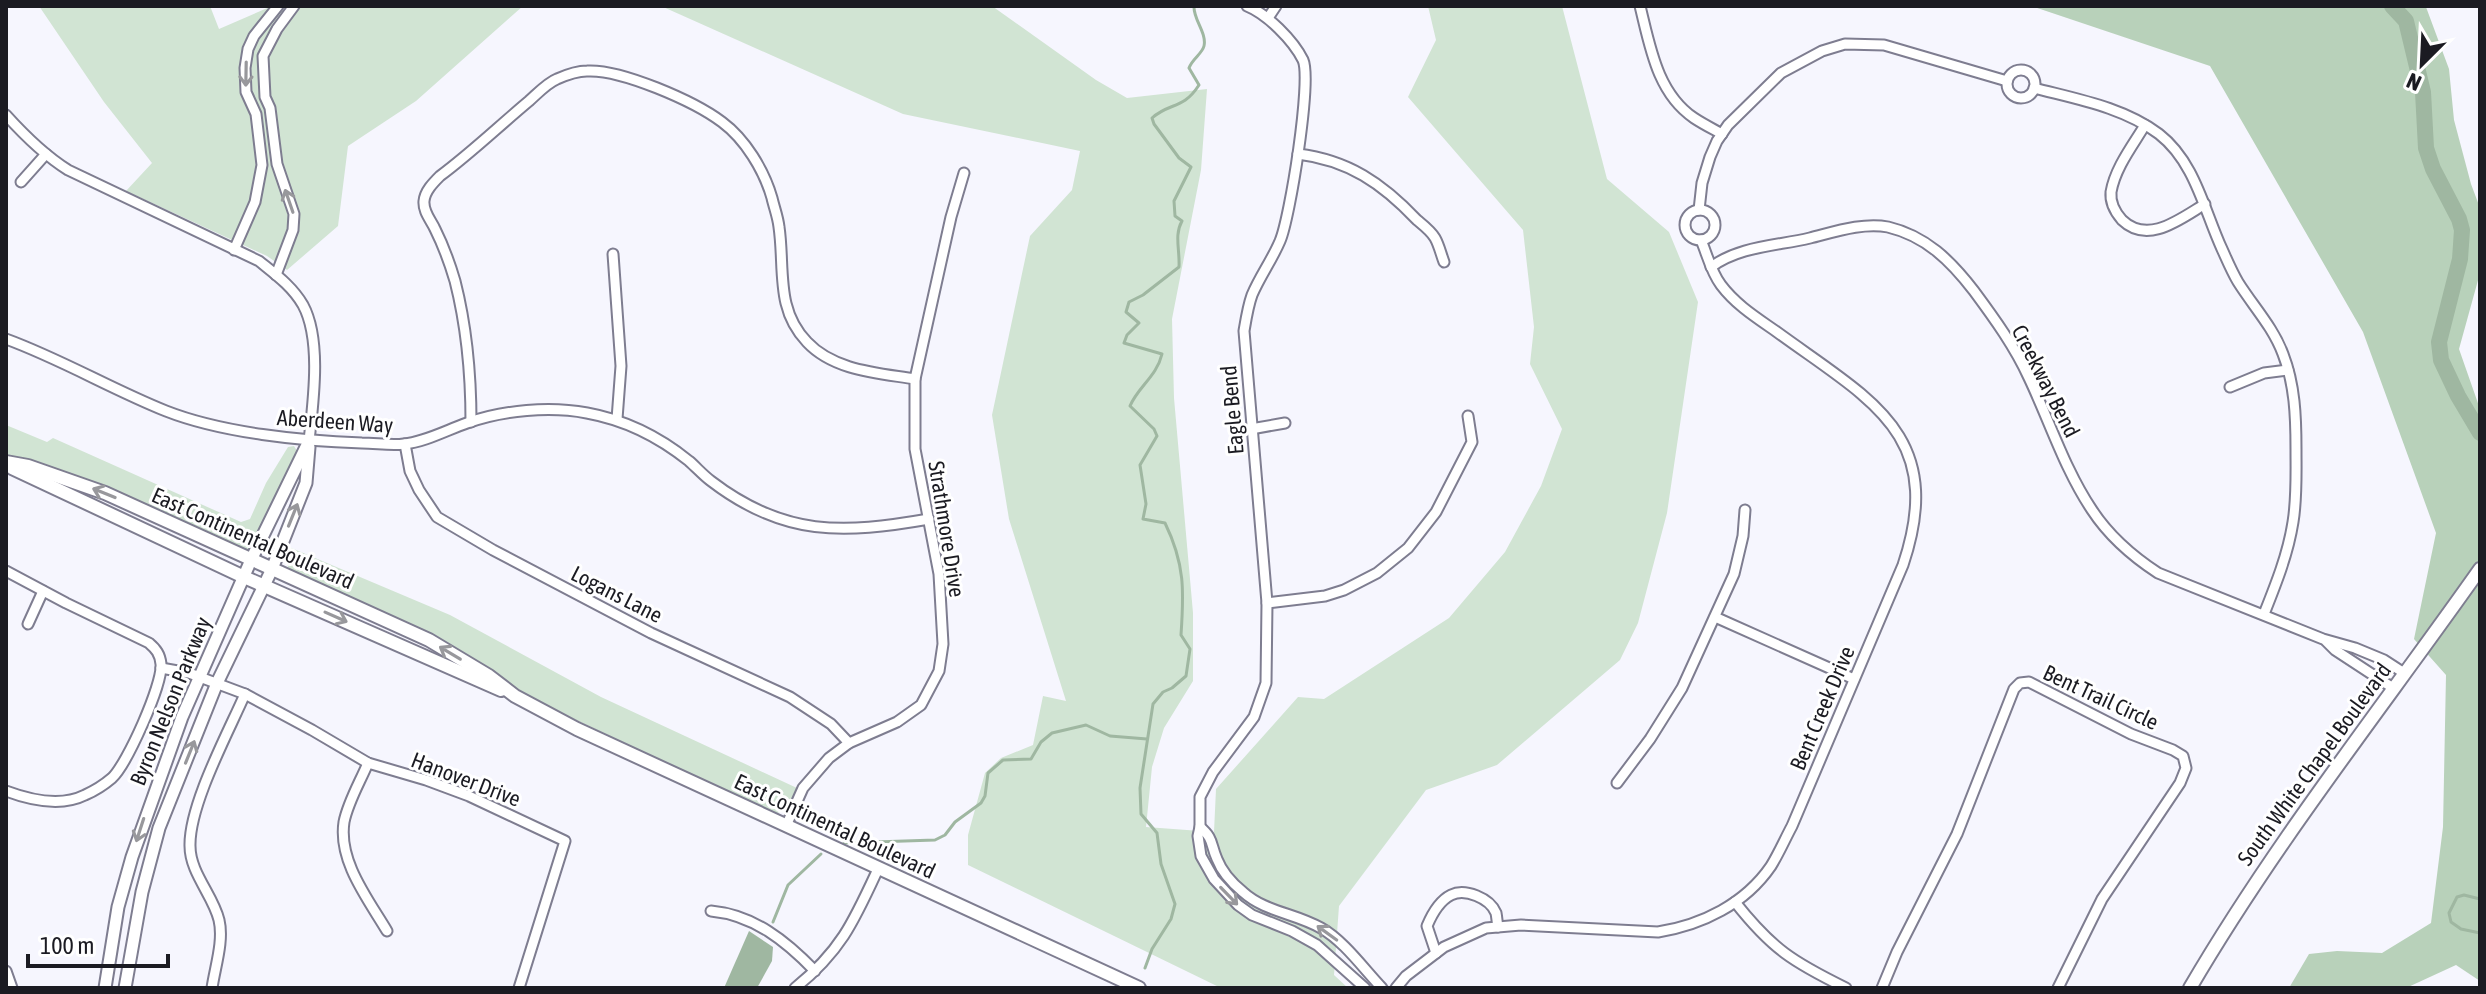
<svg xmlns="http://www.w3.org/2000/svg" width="2486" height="994" viewBox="0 0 2486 994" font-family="'Asap Condensed',sans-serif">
  <rect width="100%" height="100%" fill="#f6f6fe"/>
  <!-- green -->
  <g fill="#d1e4d3">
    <path d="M 39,6 L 210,6 L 219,29 L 272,6 L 523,6 L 416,101 L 348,146 L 338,226 L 287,270 L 267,256 L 126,191 L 152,163 L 104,102 Z"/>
    <path d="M 661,6 L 992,6 L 1096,80 L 1127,98 L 1207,89 L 1201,170 L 1172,319 L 1174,398 L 1193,613 L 1193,681 L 1164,728 L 1152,767 L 1146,827 L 1214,832 L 1216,789 L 1298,697 L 1324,699 L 1449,618 L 1505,552 L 1541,486 L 1562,429 L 1530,364 L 1534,327 L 1523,230 L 1408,97 L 1436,40 L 1428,6 L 1562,6 L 1607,179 L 1669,232 L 1698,302 L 1667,513 L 1638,623 L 1620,660 L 1497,765 L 1426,790 L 1339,906 L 1334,975 L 1348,988 L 1221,988 L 968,865 L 968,835 L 985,773 L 1001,758 L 1033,745 L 1043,696 L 1066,701 L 1009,519 L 992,415 L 1030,236 L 1072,190 L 1080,151 L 903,114 Z"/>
    <path d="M 6,425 L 47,442 L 53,438 L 241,522 L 250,519 L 266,483 L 288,447 L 294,446 L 299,454 L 254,549 L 243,549 L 122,494 L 6,454 Z"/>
    <path d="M 289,547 L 450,615 L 601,697 L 797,788 L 786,810 L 777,813 L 768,811 L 532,699 L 471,659 L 290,571 L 284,558 Z"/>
  </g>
  <!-- forest -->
  <path fill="#b8d1ba" d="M 2031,6 L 2426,7 L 2449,69 L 2454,120 L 2471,184 L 2480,208 L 2480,273 L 2459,349 L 2480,409 L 2480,981 L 2456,965 L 2406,988 L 2289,988 L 2309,954 L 2337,951 L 2382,953 L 2431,923 L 2443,827 L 2446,675 L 2414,639 L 2436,533 L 2363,332 L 2210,66 Z"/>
  <!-- water -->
  <path fill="#9fb7a1" d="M 749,931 L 773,947 L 772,961 L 757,988 L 724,988 Z"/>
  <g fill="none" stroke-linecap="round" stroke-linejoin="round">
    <!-- stream -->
    <g stroke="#9fb7a1" stroke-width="3">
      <path d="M 844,843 L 935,840 L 945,835 L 955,822 L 981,803 L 985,796 L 988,773 L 1003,760 L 1031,759 L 1041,742 L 1052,733 L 1086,725 L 1110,736 L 1147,739"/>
      <path d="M 2480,899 L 2464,895 L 2457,897 L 2449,913 L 2451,922 L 2461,929 L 2480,933"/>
      <path d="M 773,922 L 788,885 L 821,854"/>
      <path d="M 1145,968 L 1152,949 L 1171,919 L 1175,904 L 1161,864 L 1157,833 L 1141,814 L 1140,788 L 1153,704 L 1163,692 L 1172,688 L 1186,676 L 1190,649 L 1181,635 C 1184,591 1185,564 1165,523 L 1143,519 L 1146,504 L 1140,465 L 1157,436 L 1154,429 L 1130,406 C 1138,387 1157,376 1162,354 L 1124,343 L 1127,335 L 1139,323 L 1126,312 L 1129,302 L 1143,295 L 1179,267 C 1180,250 1174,235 1182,221 L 1175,216 L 1174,201 L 1191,167 L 1179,158 L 1154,124 L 1152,118 C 1170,102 1183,110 1199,85 L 1189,68 C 1192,59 1202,54 1204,46 C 1207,33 1193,19 1194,6"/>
    </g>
    <!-- river -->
    <path stroke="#9fb7a1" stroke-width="16" d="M 2392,6 L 2406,21 L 2423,92 L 2426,148 L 2433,169 L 2459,219 L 2462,230 L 2460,259 L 2439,342 L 2441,360 L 2458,396 L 2480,433"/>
    <!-- minor casing -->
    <g stroke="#7e7d90" stroke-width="13">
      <g id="minor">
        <path d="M 1247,6 C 1267,14 1293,40 1303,60 C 1312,80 1290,218 1280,241 C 1272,260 1260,276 1252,295 C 1248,306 1246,319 1244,331 L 1267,603 L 1266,683 L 1254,717 L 1213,772 L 1200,797 L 1200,827 L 1198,836 L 1201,856 L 1214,879 L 1238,905 L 1252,915 L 1292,931 L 1317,945 L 1365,988"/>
        <path d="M 1640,6 C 1650,46 1657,93 1694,118 C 1703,124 1713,129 1722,134"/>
        <path d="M 1268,18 L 1276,6"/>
        <circle cx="2021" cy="84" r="14"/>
        <path d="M 2034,88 C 2076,99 2123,107 2159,134 C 2195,162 2204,210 2222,249 C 2227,260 2232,272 2238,282 C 2253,306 2273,327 2283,354 C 2295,385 2296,417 2296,449 C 2296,474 2297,498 2293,522 C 2288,554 2276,584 2264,614"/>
        <path d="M 6,115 C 25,136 44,155 68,170 L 259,261 C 275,274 292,286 303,305 C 322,340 313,403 309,441"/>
        <path d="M 2145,125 C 2133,145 2115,168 2111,192 C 2110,202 2115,212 2122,220 C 2148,245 2180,219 2205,204"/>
        <path d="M 1298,154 C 1348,160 1382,183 1417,220 C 1423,225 1431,231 1435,238 C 1439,245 1441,254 1444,262"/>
        <path d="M 21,182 L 46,154"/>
        <path d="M 1699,210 L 1702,183 L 1710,157 L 1717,141 L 1728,125 L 1781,73 L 1822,51 L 1845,44 L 1884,45 L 2007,81"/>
        <circle cx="1700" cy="225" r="15"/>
        <path d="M 234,250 L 255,202 L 262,165 L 256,114 L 246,92 L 245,68 L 248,49 L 254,36 L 278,6"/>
        <path d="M 613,254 L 621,366 L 617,419"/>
        <path d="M 1711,267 C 1740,246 1776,246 1810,238 C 1834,232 1863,222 1888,227 C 1926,236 1951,261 1974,291 C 1994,318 2015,347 2029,378 C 2050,422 2065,470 2092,510 C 2109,536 2132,556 2158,573 L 2323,639 L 2355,648 L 2384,660 L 2404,673"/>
        <path d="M 276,275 L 293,230 L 294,214 L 277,164 L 270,108 L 265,97 L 263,56 L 277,29 L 294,6"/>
        <path d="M 6,339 C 61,359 111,389 166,411 C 222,433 302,441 362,443 C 376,443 391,446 404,444 C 425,442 447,430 467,423 C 503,410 550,406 587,413 C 626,420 658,436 689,461 C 697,468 703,475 711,481 C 784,537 843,534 929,519"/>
        <path d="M 2230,387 L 2264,373 L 2288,370"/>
        <path d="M 471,422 C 471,374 467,328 455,281 C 450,264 443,245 435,229 C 431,220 423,212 424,201 C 425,191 433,183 440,176 C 471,153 499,126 529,101 C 537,94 547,83 557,79 C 566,75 578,71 587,71 C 621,69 694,101 722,122 C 745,139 764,170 772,198 C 774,207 778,217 779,227 C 785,268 775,309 807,342 C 834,371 879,373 915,379"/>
        <path d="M 1251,429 L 1285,423"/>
        <path d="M 405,444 L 410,471 L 419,490 L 437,517 L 493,550 L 651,633 L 790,697 L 831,724 L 849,743"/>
        <path d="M 6,571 L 66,603 L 149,643 C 156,649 160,654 161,664 C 163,684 127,764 112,778 C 105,784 94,791 85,795 C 61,807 30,800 6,791"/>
        <path d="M 1267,603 L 1325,596 L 1344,590 L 1377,573 L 1408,548 L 1436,512 L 1472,442 L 1468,416"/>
        <path d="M 1715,617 L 1854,679"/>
        <path d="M 28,624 L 43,591"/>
        <path d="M 2326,641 L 2335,650 L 2393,688"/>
        <path d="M 161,668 L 189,673 L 245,694 L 312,730 L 368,763 L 426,780 L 469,796 L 565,841 L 519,988"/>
        <path d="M 368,763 C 360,782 348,802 344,822 C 338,861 368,899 387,931"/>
        <path d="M 1617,783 L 1650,739 L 1682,688 L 1734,574 L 1743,536 L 1745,510"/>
        <path d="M 786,826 L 803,788 L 829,758 L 849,743 L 897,722 L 921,705 L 939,671 L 943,644 L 939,574 L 915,449 L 915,379 L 951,217 L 964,173"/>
        <path d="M 1200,827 C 1214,839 1210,843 1217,859 C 1222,872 1232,883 1243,892 C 1265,912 1295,913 1321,928 C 1344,941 1363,968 1382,988"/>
        <path d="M 1735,902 C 1772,949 1793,962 1846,988"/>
        <path d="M 711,911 C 754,915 786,941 815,971"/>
        <path d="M 1436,953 L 1427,926 C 1432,914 1439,901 1451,895 C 1465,888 1490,898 1496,913 C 1497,918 1497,922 1498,927"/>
        <path d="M 6,971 L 12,988"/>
        <path d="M 212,988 C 215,967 224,941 219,920 C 213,895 190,873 190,846 C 189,805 228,733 245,694"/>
        <path d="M 795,988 C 841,951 854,921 878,869"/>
        <path d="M 1396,988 L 1406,976 L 1444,947 L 1486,928 L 1521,925 L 1658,932 C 1702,925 1745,904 1771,866 C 1779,853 1785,839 1792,826 L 1903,565 C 1947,434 1870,400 1777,332 C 1757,318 1736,305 1721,285 C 1711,272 1707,254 1701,240"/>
        <path d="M 1882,988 L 1897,952 L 1957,834 L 2014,689 L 2020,683 L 2029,682 L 2131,734 L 2173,750 L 2183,756 L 2186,768 L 2180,783 L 2102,899 L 2058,988"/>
      </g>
    </g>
    <!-- tertiary casing -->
    <g stroke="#7e7d90" stroke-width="15">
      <g id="tertiary">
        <path d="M 105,988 L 118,907 L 132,857 L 182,717 L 251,560 L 309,441"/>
        <path d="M 125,988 L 142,892 L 159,828 L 217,683 L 272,569 L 306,483 L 309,447"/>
      </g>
    </g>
    <!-- secondary casing -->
    <g stroke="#7e7d90" stroke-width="16">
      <g id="secondary">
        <path d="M 6,462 L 28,466 L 105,493 L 429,640 L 489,676 L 515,696 L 577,729 L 1139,988"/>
        <path d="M 12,468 L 244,577 L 501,690"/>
        <path d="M 2190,988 C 2276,841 2382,708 2480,569"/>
      </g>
    </g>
    <!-- minor -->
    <use href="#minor" stroke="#fff" stroke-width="9"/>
    <!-- tertiary -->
    <use href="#tertiary" stroke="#fff" stroke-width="11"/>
    <!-- secondary -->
    <use href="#secondary" stroke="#fff" stroke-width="12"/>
  </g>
  <!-- one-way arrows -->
  <defs><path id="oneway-shaft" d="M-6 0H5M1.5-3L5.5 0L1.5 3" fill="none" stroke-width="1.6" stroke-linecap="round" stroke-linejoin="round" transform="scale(2)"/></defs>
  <g stroke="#98989c">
    <use href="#oneway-shaft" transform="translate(246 74) rotate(91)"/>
    <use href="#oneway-shaft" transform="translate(289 201) rotate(-109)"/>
    <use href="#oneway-shaft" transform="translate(104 493) rotate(-158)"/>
    <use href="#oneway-shaft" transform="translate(293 515) rotate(-68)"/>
    <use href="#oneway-shaft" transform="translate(336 617) rotate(24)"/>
    <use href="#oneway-shaft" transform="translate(450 653) rotate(-149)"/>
    <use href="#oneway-shaft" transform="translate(190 752) rotate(-68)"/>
    <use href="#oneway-shaft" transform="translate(140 830) rotate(108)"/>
    <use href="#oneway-shaft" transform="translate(1229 896) rotate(46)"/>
    <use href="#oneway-shaft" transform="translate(1327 933) rotate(-144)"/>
  </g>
  <g text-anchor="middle" stroke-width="6" stroke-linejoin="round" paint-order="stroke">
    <!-- street labels -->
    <g font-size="22" fill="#1b1b22" stroke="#fff">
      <text transform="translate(2046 381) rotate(63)" y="8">Creekway Bend</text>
      <text transform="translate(1232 410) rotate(-95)" y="8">Eagle Bend</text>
      <text transform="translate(335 421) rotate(4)" y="8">Aberdeen Way</text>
      <text transform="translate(947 529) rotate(81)" y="8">Strathmore Drive</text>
      <text transform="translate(253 538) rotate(24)" y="8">East Continental Boulevard</text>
      <text transform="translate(617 594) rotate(27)" y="8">Logans Lane</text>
      <text transform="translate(2101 697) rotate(25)" y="8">Bent Trail Circle</text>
      <text transform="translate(170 701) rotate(-68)" y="8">Byron Nelson Parkway</text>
      <text transform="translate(1822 708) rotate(-67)" y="8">Bent Creek Drive</text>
      <text transform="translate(2314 764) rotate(-54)" y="8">South White Chapel Boulevard</text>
      <text transform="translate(466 779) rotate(21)" y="8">Hanover Drive</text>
      <text transform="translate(835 826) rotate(25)" y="8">East Continental Boulevard</text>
    </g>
  </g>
  <!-- border -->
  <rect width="2486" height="994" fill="none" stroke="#1b1b22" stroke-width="16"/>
  <!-- north arrow -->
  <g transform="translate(2422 64) rotate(204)" stroke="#ffffff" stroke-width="6" paint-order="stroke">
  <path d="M0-6L14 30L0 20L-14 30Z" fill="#1b1b22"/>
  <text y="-12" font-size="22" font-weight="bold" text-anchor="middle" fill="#1b1b22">N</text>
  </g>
  <!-- scale -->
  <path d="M28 954v12h140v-12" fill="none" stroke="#1b1b22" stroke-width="4"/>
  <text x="40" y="954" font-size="24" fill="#1b1b22" stroke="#ffffff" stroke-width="6" paint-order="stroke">100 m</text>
</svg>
